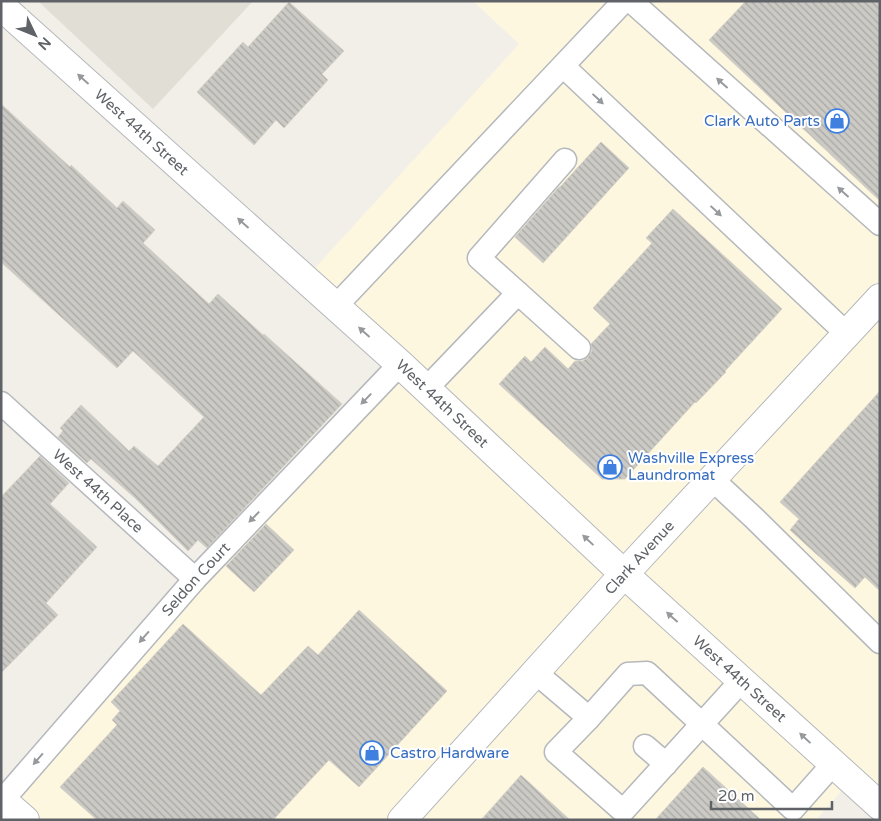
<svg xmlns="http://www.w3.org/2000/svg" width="881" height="821" viewBox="0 0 881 821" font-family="'Varela Round',sans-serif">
  <defs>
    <pattern id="building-back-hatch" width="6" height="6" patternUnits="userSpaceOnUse" patternTransform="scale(1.25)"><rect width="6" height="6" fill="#cccac5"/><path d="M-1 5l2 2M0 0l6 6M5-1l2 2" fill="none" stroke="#a9a8a4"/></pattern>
  </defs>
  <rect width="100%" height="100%" fill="#f1efe8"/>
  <!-- commercial -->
  <path fill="#fef7e0" d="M 473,1 L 880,1 L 880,806 L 851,780 L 816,820 L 1,820 L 1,802 L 400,364 L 305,279 L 519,44 Z"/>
  <!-- education -->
  <path fill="#e1ded6" d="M 38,1 L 253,1 L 153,109 Z"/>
  <!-- building -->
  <g fill="url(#building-back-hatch)" stroke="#d6d1c6">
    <path d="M 746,1 L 880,1 L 880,201 L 709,40 Z"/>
    <path d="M 289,2 L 344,51 L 322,74 L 328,80 L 284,128 L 276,120 L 254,145 L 197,92 L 243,42 L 248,47 Z"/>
    <path d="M 1,104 L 70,167 L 71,165 L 117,208 L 123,201 L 155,230 L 143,243 L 209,304 L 218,294 L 263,335 L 264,334 L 342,404 L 207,548 L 198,540 L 188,551 L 135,498 L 91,459 L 87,463 L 58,437 L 63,431 L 60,428 L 81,405 L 129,451 L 134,446 L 158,466 L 204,417 L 133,351 L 117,368 L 1,262 Z"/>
    <path d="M 601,142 L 629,168 L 543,263 L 515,237 L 559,187 L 560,187 Z"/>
    <path d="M 673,209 L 782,309 L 725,371 L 726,372 L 696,403 L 695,402 L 625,479 L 602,479 L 499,384 L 525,356 L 531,362 L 545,347 L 568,369 L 575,361 L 583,361 L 588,357 L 592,351 L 591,344 L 610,324 L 593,308 L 652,243 L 646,238 Z"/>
    <path d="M 880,391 L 880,591 L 865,577 L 855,588 L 814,552 L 790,530 L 799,519 L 780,502 Z"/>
    <path d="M 40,456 L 69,483 L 50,504 L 97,547 L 46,603 L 58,615 L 1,673 L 1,497 Z"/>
    <path d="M 266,524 L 294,550 L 254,592 L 226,566 Z"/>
    <path d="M 359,610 L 447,691 L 359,787 L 329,760 L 273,820 L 97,820 L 60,787 L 117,725 L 112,720 L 120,711 L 111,702 L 183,624 L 261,695 L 308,646 L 318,655 Z"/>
    <path d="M 703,767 L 761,820 L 655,820 Z"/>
    <path d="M 521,775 L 570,820 L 481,820 Z"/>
  </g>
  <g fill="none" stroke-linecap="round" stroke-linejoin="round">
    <!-- service casing -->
    <g stroke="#b5b8bc" stroke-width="25">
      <g id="service">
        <path d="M 631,1 L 880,224"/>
        <path d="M 563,66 L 847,334"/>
        <path d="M 518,293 L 479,258 L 565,160"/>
        <path d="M 336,306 L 624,1"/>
        <path d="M 426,389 L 518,293 L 579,348"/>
        <path id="s1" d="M 1,403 L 195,579"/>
        <path d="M 712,479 L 754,518 L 880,642"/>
        <path d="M 535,672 L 589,718 L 556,752 L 623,811 L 742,680"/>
        <path d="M 589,718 L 628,674 L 647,673 L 793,809 L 833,764"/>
        <path d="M 645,746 L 666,764"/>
        <path id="s2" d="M 1,802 L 195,579 L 400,364"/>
      </g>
    </g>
    <!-- minor casing -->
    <g stroke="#b5b8bc" stroke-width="30">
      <g id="minor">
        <path id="s3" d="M 1,6 L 400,364 L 624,574"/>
        <path d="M 1,799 L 25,820"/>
      </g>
    </g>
    <!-- tertiary casing -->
    <g stroke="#b5b8bc" stroke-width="30">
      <g id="tertiary">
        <path id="s4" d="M 624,574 L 880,806"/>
        <path id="s5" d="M 402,820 L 624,574 L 880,298"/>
      </g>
    </g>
    <!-- service -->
    <use href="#service" stroke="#fff" stroke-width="22"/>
    <!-- minor -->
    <use href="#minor" stroke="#fff" stroke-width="28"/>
    <!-- tertiary -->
    <use href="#tertiary" stroke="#fff" stroke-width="28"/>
  </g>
  <!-- one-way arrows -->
  <defs><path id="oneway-solid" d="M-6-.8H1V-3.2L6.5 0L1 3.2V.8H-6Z" transform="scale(1.25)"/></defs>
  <g fill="#979a9d">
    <use href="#oneway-solid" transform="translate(83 79) rotate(-138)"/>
    <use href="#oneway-solid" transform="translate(722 83) rotate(-138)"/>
    <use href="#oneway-solid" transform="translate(598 99) rotate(43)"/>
    <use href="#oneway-solid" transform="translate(843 192) rotate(-138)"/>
    <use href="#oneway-solid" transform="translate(716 211) rotate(43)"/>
    <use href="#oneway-solid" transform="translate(243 223) rotate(-138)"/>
    <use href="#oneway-solid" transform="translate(364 332) rotate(-138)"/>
    <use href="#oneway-solid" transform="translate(366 399) rotate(134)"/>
    <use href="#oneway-solid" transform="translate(254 517) rotate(134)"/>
    <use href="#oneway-solid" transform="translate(588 540) rotate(-137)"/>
    <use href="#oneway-solid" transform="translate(672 617) rotate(-138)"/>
    <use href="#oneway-solid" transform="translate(144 637) rotate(131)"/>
    <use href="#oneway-solid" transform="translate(805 738) rotate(-137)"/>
    <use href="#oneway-solid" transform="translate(38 759) rotate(131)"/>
  </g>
  <!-- icons -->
  <defs>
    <g id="shop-ring" transform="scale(1.25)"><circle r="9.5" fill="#fff" stroke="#3f7fe0" stroke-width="1.5"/><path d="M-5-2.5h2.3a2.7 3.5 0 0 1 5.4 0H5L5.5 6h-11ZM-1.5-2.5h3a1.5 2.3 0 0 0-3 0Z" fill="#3f7fe0"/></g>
  </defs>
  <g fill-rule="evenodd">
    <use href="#shop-ring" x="837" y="121"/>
    <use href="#shop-ring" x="610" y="467"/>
    <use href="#shop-ring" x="372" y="753"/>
  </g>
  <g text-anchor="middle" stroke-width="4" stroke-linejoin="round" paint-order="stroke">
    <!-- shop labels -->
    <g font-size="15" fill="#366cbe" stroke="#fff" text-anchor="start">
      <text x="820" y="126" text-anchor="end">Clark Auto Parts</text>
      <text x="628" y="463">Washville Express<tspan x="628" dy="17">Laundromat</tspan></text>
      <text x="390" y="758">Castro Hardware</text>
    </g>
    <!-- street labels -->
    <g font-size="15" fill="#5f6368" stroke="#fff">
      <text dy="5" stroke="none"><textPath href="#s3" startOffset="189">West 44th Street</textPath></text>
      <text dy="5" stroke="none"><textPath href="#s3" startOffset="594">West 44th Street</textPath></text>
      <text dy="5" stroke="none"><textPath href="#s1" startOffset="131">West 44th Place</textPath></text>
      <text dy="5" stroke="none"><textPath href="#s5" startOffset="354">Clark Avenue</textPath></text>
      <text dy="5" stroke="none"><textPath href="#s2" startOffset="296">Seldon Court</textPath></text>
      <text dy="5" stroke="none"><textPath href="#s4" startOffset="156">West 44th Street</textPath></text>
    </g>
  </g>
  <!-- border -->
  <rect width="881" height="821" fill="none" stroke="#5f6368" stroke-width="5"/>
  <!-- north arrow -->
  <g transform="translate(35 35) rotate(133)" stroke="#ffffff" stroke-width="4" paint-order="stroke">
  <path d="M0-4L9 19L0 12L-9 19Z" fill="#5f6368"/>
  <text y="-8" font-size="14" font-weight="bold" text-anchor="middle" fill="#5f6368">N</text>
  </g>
  <!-- scale -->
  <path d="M711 801v8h121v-8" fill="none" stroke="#5f6368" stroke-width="2.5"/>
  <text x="718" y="801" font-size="15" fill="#5f6368" stroke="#ffffff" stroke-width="4" paint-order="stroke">20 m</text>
</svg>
